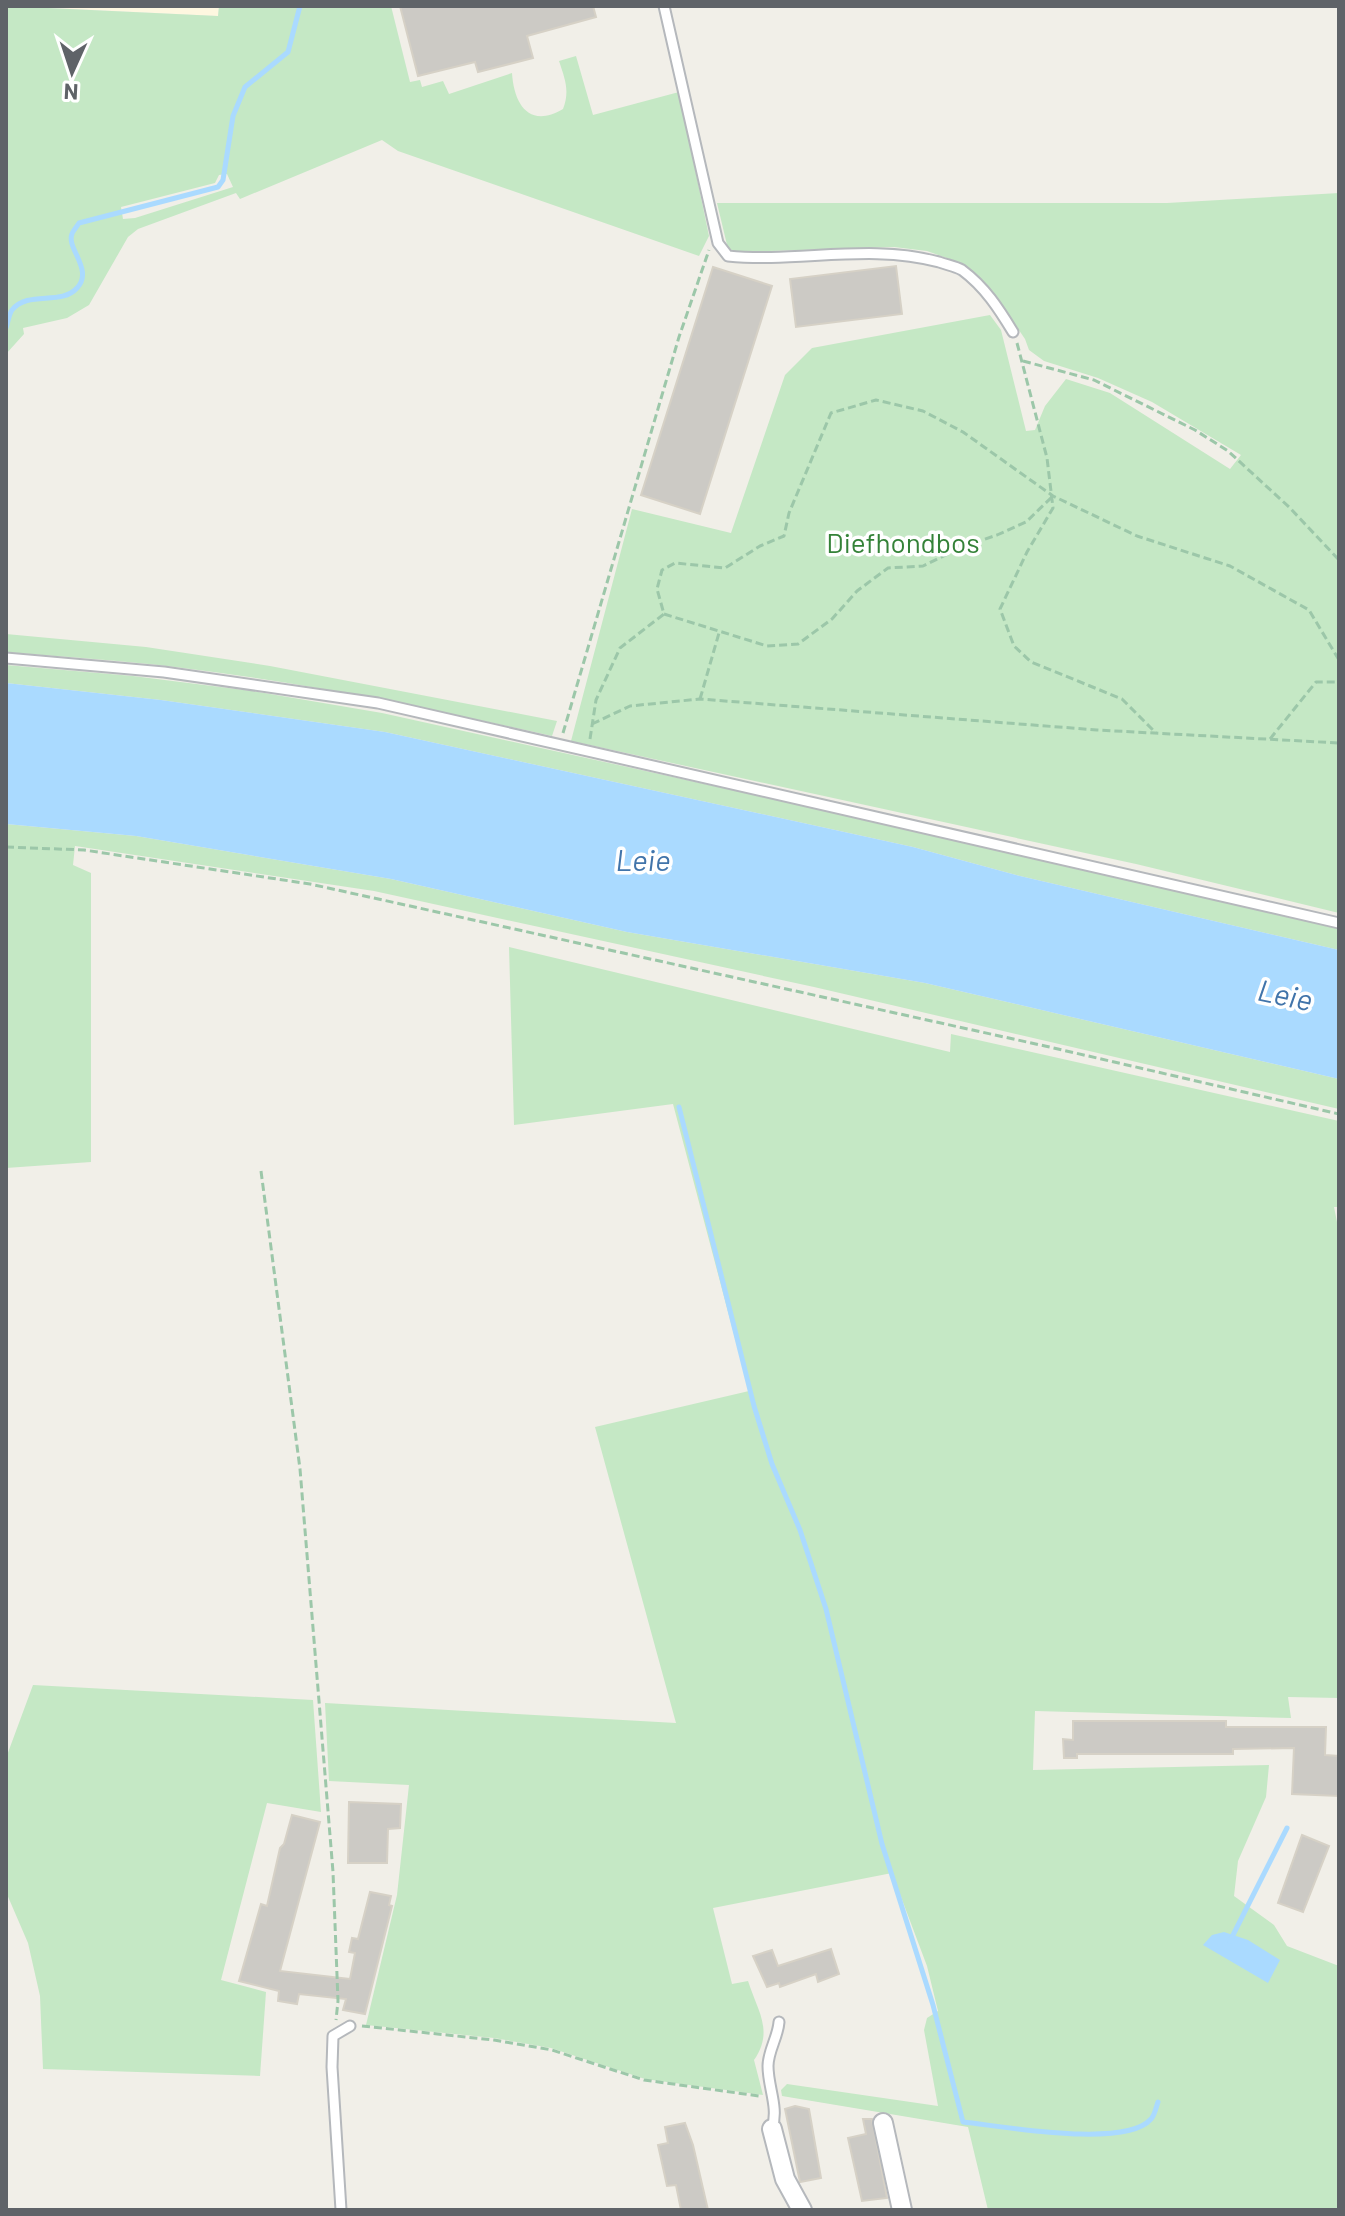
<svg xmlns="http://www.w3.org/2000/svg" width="1345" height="2216" viewBox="0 0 1345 2216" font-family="Barlow,sans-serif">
  <rect width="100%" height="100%" fill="#f1efe8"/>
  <!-- commercial -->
  <path fill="#fef7e0" d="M 13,6 L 219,6 L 218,16 Z"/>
  <!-- green -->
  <g fill="#c5e8c5" fill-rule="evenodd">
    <path d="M 6,6 L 218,16 L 219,6 L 391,6 L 410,82 L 420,80 L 422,87 L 443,81 L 449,94 L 512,73 C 514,104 529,129 563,109 C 570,91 565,79 559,61 L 576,56 L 593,115 L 679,92 L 709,236 L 699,256 L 398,151 L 382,140 L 240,199 L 236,193 L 138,229 L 128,237 L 89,305 L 67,318 L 23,328 L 24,334 L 6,354 ZM 227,174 L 233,187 L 135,218 L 123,219 L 121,207 L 215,183 L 219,175 Z"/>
    <path d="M 1339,193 L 1339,913 L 1136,864 L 571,741 L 632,509 L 731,533 L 785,375 L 812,348 L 990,315 L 1001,330 L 1026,431 L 1035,430 L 1045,406 L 1066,379 L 1110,393 L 1230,469 L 1241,455 L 1152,402 L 1098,378 L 1044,361 L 1029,350 L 1025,339 L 995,295 L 974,273 L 958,262 L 927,251 L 894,247 L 735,252 L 728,249 L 717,203 L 1167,203 Z"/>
    <path d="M 6,634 L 146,647 L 270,666 L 557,721 L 552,736 C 427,708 302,682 175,667 C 119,660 62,657 6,652 Z"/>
    <path d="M 6,665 L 133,676 L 252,691 L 382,713 L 868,820 L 1339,929 L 1339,950 L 1020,876 L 913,847 L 385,732 L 161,700 L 6,683 Z"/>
    <path d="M 6,824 L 136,836 L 391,879 L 627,932 L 925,983 L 1339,1079 L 1339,1109 L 814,987 L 374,891 L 75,846 L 73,865 L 91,873 L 91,1162 L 6,1168 Z"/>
    <path d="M 509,947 L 950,1052 L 951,1034 L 1339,1121 L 1339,1207 L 1334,1207 L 1339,1232 L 1339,1698 L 1288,1697 L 1291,1718 L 1035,1711 L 1033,1770 L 1269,1765 L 1266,1797 L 1238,1861 L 1234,1896 L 1274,1925 L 1287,1946 L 1339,1966 L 1339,2210 L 988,2210 L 968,2127 L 782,2096 L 781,2090 L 787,2084 L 938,2106 L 924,2030 L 927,2018 L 938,2011 L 927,1966 L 892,1873 L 713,1908 L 732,1984 L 748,1981 C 758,2012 774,2031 754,2060 L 763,2095 L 645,2079 L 551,2048 L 494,2038 L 366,2025 L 397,1895 L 409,1785 L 329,1781 L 325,1703 L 676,1723 L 595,1427 L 749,1391 L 673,1104 L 514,1125 Z"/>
    <path d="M 33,1685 L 313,1700 L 321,1812 L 267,1803 L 221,1980 L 266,1992 L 260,2076 L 43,2069 L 40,1996 L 28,1943 L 6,1892 L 6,1758 Z"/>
  </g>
  <!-- water -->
  <g fill="#aadaff">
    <path d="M 6,683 L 161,700 L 385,732 L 913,847 L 1020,876 L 1339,950 L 1339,1079 L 925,983 L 627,932 L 391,879 L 136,836 L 6,824 Z"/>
    <path d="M 1224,1932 L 1248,1940 L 1280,1960 L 1268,1983 L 1203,1945 L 1212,1935 Z"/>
  </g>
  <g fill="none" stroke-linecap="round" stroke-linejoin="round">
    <!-- stream -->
    <g stroke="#aadaff" stroke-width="5">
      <path d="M 6,328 C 8,322 9,314 12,310 C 28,290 61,306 77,288 C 94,270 66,248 72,234 C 72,232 78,225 79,223 L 218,187 L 223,180 L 233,116 L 245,87 L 288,52 L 300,6"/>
      <path d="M 679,1107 L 754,1406 L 772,1464 L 800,1530 L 826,1609 L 882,1844 L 933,2005 L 963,2122 C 1002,2126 1125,2149 1151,2119 C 1155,2115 1156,2107 1158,2102"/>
      <path d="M 1230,1941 L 1287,1828"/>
    </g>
  </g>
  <!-- building -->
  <g fill="#cccac5" stroke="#d6d1c6" stroke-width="2">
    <path d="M 400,6 L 593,6 L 596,17 L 527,36 L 533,58 L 478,72 L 475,62 L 418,76 Z"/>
    <path d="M 896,266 L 902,314 L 796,327 L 790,279 Z"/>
    <path d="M 713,267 L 772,286 L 700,514 L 641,495 Z"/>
    <path d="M 1073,1721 L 1226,1721 L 1226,1727 L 1326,1727 L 1325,1755 L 1339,1756 L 1339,1796 L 1292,1794 L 1294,1748 L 1233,1749 L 1233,1754 L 1077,1754 L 1077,1758 L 1064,1758 L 1063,1739 L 1073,1740 Z"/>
    <path d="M 349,1802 L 401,1804 L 400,1828 L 388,1829 L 387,1863 L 348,1863 Z"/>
    <path d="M 292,1815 L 320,1822 L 280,1971 L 350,1979 L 355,1953 L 349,1952 L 352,1938 L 358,1939 L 370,1892 L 391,1896 L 389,1905 L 392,1906 L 365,2014 L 343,2010 L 346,1999 L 299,1994 L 297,2004 L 278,2001 L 279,1991 L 239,1981 L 261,1904 L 267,1906 L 280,1848 L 284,1844 Z"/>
    <path d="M 1302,1835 L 1329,1846 L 1303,1912 L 1278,1903 Z"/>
    <path d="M 831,1949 L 839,1974 L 818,1982 L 816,1974 L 780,1987 L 779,1983 L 767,1987 L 753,1956 L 772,1950 L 778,1966 Z"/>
    <path d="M 795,2106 L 809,2109 L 821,2178 L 800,2182 L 785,2109 Z"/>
    <path d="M 863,2119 L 872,2119 L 887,2198 L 862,2201 L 848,2138 L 866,2134 Z"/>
    <path d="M 685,2123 L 693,2145 L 708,2210 L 681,2210 L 676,2185 L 667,2186 L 658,2145 L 668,2143 L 665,2127 Z"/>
  </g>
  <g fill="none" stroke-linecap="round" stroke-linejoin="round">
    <!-- lane casing -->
    <g stroke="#b5b8bc" stroke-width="13">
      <g id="lane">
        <path d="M 664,6 L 718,243 L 728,256 C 798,263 870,243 939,262 C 947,265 955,266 962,270 C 985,287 999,309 1013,332"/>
        <path d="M 6,658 L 164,672 L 378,703 L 1339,923"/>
        <path d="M 772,2129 C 779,2107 768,2088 768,2066 C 768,2051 778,2037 779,2022"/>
        <path d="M 341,2210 L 332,2067 L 333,2036 L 350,2026"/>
      </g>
    </g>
    <!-- street casing -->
    <g stroke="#b5b8bc" stroke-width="22">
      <g id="street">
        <path d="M 883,2123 L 902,2210"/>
        <path d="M 772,2129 L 785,2179 L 802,2210"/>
      </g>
    </g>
    <!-- path -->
    <g stroke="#9cc7a9" stroke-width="3" stroke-dasharray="8 4" stroke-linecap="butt">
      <path d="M 1017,343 L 1047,458 L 1053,508 L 1027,552 L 1000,609 L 1014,646 L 1031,662 L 1122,699 L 1156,733"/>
      <path d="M 1023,361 L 1094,380 L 1195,430 L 1228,451 L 1289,507 L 1339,560"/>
      <path d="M 664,614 L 767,646 L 798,644 L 832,619 L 857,591 L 888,568 L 923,566 L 962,547 L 997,535 L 1026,522 L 1053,496"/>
      <path d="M 700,699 L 719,633"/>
      <path d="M 592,724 L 630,706 L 700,699 L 1097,730 L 1339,743"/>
      <path d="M 563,733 L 679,337 L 709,250"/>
      <path d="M 590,739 L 596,700 L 620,648 L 664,614 L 657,589 L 662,570 L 675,563 L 725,568 L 760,546 L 784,536 L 789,513 L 831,413 L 876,400 L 923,411 L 963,432 L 1053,496 L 1137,536 L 1230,566 L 1309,610 L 1339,660"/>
      <path d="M 1270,739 L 1316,682 L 1339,682"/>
      <path d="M 6,847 L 84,850 L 310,884 L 1045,1046 L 1339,1114"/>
      <path d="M 261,1171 L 300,1469 L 333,1872 L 338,2001 L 336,2020"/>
      <path d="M 362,2026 L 494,2040 L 552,2050 L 644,2080 L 759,2096"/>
    </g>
    <!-- lane -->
    <use href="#lane" stroke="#fff" stroke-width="9"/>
    <!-- street -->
    <use href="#street" stroke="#fff" stroke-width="18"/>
  </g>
  <g text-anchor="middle" stroke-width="7" stroke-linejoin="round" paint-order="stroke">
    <!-- park labels -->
    <g font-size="28" fill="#348238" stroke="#fff">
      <text x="903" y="553">Diefhondbos</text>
    </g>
    <!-- water labels -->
    <g font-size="30" font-style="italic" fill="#4174aa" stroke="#fff">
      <text x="643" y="871">Leie</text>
      <text transform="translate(1285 996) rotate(12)" y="10">Leie</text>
    </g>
  </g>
  <!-- border -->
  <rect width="1345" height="2216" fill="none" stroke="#5f6368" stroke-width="16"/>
  <!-- north arrow -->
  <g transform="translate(72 72) rotate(183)" stroke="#ffffff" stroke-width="6" paint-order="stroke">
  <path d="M0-6L14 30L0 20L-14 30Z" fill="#5f6368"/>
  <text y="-12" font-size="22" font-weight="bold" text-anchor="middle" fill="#5f6368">N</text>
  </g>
</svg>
